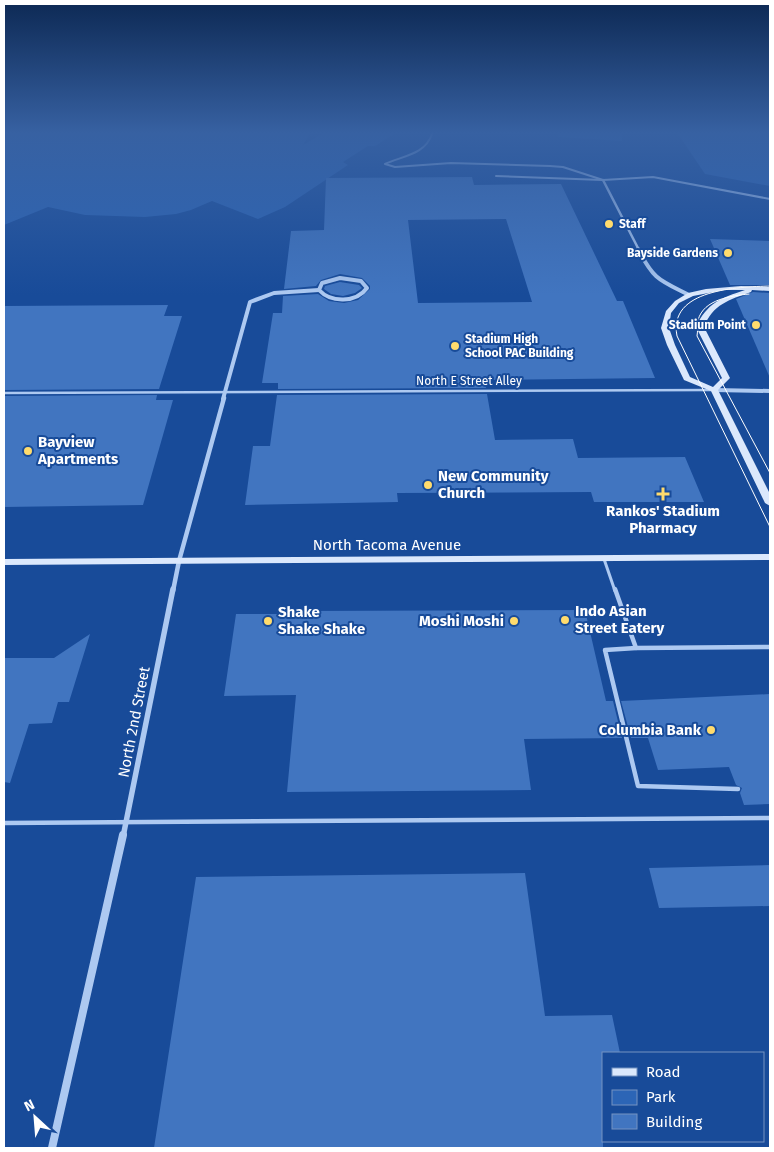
<svg xmlns="http://www.w3.org/2000/svg" width="774" height="1152" viewBox="0 0 774 1152" font-family="'Fira Sans',sans-serif">
  <rect width="100%" height="100%" fill="#184b99"/>
  <!-- green -->
  <g fill="#2c65b6">
    <path d="M 4,134 L 310,134 L 303,145 L 322,134 L 394,134 L 375,146 L 368,146 L 343,162 L 348,165 L 285,207 L 258,219 L 212,201 L 191,210 L 176,214 L 145,217 L 85,215 L 48,207 L 4,225 Z"/>
    <path d="M 558,134 L 622,134 L 622,141 L 558,137 Z"/>
    <path d="M 678,134 L 770,134 L 770,186 L 705,174 Z"/>
  </g>
  <!-- building -->
  <g fill="#4175c0" fill-rule="evenodd">
    <path d="M 472,177 L 474,185 L 561,184 L 617,301 L 623,301 L 655,378 L 485,380 L 486,388 L 278,389 L 278,383 L 262,383 L 273,313 L 282,313 L 283,296 L 318,294 L 329,301 L 344,303 L 358,300 L 370,289 L 370,286 L 362,278 L 340,274 L 321,280 L 316,286 L 284,289 L 291,231 L 324,230 L 326,178 ZM 506,219 L 532,302 L 418,303 L 408,220 Z"/>
    <path d="M 710,239 L 770,241 L 770,285 L 730,285 Z"/>
    <path d="M 340,282 L 359,285 L 362,288 L 355,293 L 343,296 L 331,294 L 324,289 L 325,286 Z"/>
    <path d="M 753,292 L 770,293 L 770,378 L 736,299 Z"/>
    <path d="M 168,305 L 164,316 L 182,316 L 159,389 L 4,390 L 4,306 Z"/>
    <path d="M 487,394 L 495,440 L 573,439 L 578,458 L 685,457 L 704,502 L 594,502 L 591,492 L 397,493 L 398,502 L 245,505 L 253,446 L 270,446 L 277,395 Z"/>
    <path d="M 157,395 L 156,400 L 173,400 L 143,505 L 4,507 L 4,396 Z"/>
    <path d="M 585,610 L 606,701 L 613,701 L 622,738 L 524,739 L 531,790 L 287,792 L 296,695 L 224,696 L 236,614 L 303,614 L 303,611 Z"/>
    <path d="M 90,634 L 69,702 L 58,702 L 52,723 L 29,724 L 10,783 L 4,782 L 4,658 L 54,658 Z"/>
    <path d="M 770,694 L 770,804 L 744,805 L 740,793 L 742,788 L 736,785 L 729,767 L 658,770 L 648,738 L 631,738 L 621,701 Z"/>
    <path d="M 770,865 L 770,906 L 659,908 L 649,868 Z"/>
    <path d="M 525,873 L 545,1016 L 612,1015 L 620,1053 L 603,1053 L 603,1148 L 154,1148 L 196,877 Z"/>
  </g>
  <g fill="none" stroke-linecap="round" stroke-linejoin="round">
    <!-- lane-far3 -->
    <g stroke="#adc9f1" stroke-width="2">
      <path d="M 432,134 C 425,155 402,156 385,164 L 395,167 L 451,163 L 550,166 L 563,167 L 603,180"/>
      <path d="M 496,176 L 603,180 L 653,177 L 770,199"/>
    </g>
    <!-- lane-far2 -->
    <path stroke="#adc9f1" stroke-width="2.5" d="M 4,393 L 712,390"/>
    <!-- lane-far1 -->
    <path stroke="#adc9f1" stroke-width="3" d="M 604,559 L 615,591"/>
    <!-- lane -->
    <g stroke="#adc9f1" stroke-width="4.5">
      <path d="M 615,589 L 636,648 L 770,647"/>
      <path d="M 636,648 L 605,650 L 638,786 L 738,789"/>
      <path d="M 4,823 L 770,818"/>
    </g>
    <!-- street-far4 -->
    <path stroke="#adc9f1" stroke-width="2.5" d="M 603,180 L 639,250"/>
    <!-- street-far3 -->
    <g stroke="#adc9f1" stroke-width="4">
      <path d="M 638,249 C 654,280 659,280 689,295"/>
      <path d="M 340,278 L 361,281 L 367,288 C 356,303 331,303 319,290 L 322,283 Z"/>
      <path d="M 714,390 L 770,391"/>
      <path d="M 223,399 L 250,302 L 274,293 L 319,290"/>
    </g>
    <!-- street-far2 -->
    <path stroke="#adc9f1" stroke-width="4.5" d="M 173,591 L 179,561 L 224,398"/>
    <!-- street-far1 -->
    <path stroke="#adc9f1" stroke-width="5.5" d="M 123,837 L 173,589"/>
    <!-- street -->
    <path stroke="#adc9f1" stroke-width="8" d="M 52,1148 L 123,835"/>
    <!-- secondary -->
    <g fill="#dbe8fc" fill-rule="evenodd">
      <path d="M 741,286 L 770,287 L 770,291 L 752,290 L 751,292 C 729,300 713,304 704,327 L 730,378 L 718,390 L 770,494 L 770,506 L 765,503 L 711,391 L 684,380 L 667,345 L 661,328 L 666,311 L 675,301 L 688,293 L 706,289 ZM 724,290 L 745,290 C 721,298 707,303 696,327 L 722,378 L 713,387 L 690,377 L 675,345 L 669,328 L 671,313 L 679,303 L 693,296 Z"/>
      <path d="M 770,554 L 770,560 L 4,565 L 4,559 Z"/>
    </g>
    <!-- tram -->
    <g stroke="#fff" stroke-width="1">
      <path d="M 770,286 C 738,287 668,289 677,336 L 770,527"/>
      <path d="M 749,294 C 731,296 704,299 698,320 C 697,325 698,331 697,336 L 770,473"/>
    </g>
  </g>
  <!-- sky -->
  <linearGradient id="sky" x2="0" y2="1"><stop stop-color="#0d2954"/><stop offset="0.45" stop-color="#3761a2"/><stop offset="1" stop-color="#3761a2" stop-opacity="0"/></linearGradient>
  <rect width="774" height="295" fill="url(#sky)"/>
  <!-- markers -->
  <g fill="#ffdb6d" stroke="#184b99" stroke-width="2">
    <circle cx="609" cy="224" r="5"/>
    <circle cx="728" cy="253" r="5"/>
    <circle cx="756" cy="325" r="5"/>
    <circle cx="455" cy="346" r="5"/>
    <circle cx="28" cy="451" r="5"/>
    <circle cx="428" cy="485" r="5"/>
    <path d="M660.5 486.5h5v5h5v5h-5v5h-5v-5h-5v-5h5z"/>
    <circle cx="565" cy="620" r="5"/>
    <circle cx="268" cy="621" r="5"/>
    <circle cx="514" cy="621" r="5"/>
    <circle cx="711" cy="730" r="5"/>
  </g>
  <g text-anchor="middle" stroke-width="4" stroke-linejoin="round" paint-order="stroke">
    <!-- far-poi labels -->
    <g font-size="12" font-weight="bold" fill="#fff" stroke="#184b99" text-anchor="start">
      <text x="619" y="228">Staff</text>
      <text x="718" y="257" text-anchor="end">Bayside Gardens</text>
      <text x="746" y="329" text-anchor="end">Stadium Point</text>
      <text x="465" y="343">Stadium High<tspan x="465" dy="14">School PAC Building</tspan></text>
    </g>
    <!-- far-street labels -->
    <g font-size="12" fill="#fff" stroke="#184b99">
      <text x="469" y="385">North E Street Alley</text>
    </g>
    <!-- poi labels -->
    <g font-size="15" font-weight="bold" fill="#fff" stroke="#184b99" text-anchor="start">
      <text x="38" y="447">Bayview<tspan x="38" dy="17">Apartments</tspan></text>
      <text x="438" y="481">New Community<tspan x="438" dy="17">Church</tspan></text>
      <text x="663" y="516" text-anchor="middle">Rankos' Stadium<tspan x="663" dy="17">Pharmacy</tspan></text>
      <text x="575" y="616">Indo Asian<tspan x="575" dy="17">Street Eatery</tspan></text>
      <text x="278" y="617">Shake<tspan x="278" dy="17">Shake Shake</tspan></text>
      <text x="504" y="626" text-anchor="end">Moshi Moshi</text>
      <text x="701" y="735" text-anchor="end">Columbia Bank</text>
    </g>
    <!-- street labels -->
    <g font-size="15" fill="#fff" stroke="#184b99">
      <text x="387" y="550">North Tacoma Avenue</text>
      <text transform="translate(134 722) rotate(-79)" y="5">North 2nd Street</text>
    </g>
  </g>
  <!-- border -->
  <rect width="774" height="1152" fill="none" stroke="#ffffff" stroke-width="10"/>
  <!-- legend -->
  <rect x="602" y="1052" width="162" height="90" fill="#184b99" stroke="#7493c2"/>
  <rect x="612" y="1068" width="25" height="8" fill="#dbe8fc" stroke="#7493c2"/>
  <text x="646" y="1077" font-size="15" fill="#ffffff">Road</text>
  <rect x="612" y="1090" width="25" height="15" fill="#2c65b6" stroke="#7493c2"/>
  <text x="646" y="1102" font-size="15" fill="#ffffff">Park</text>
  <rect x="612" y="1114" width="25" height="15" fill="#4175c0" stroke="#7493c2"/>
  <text x="646" y="1127" font-size="15" fill="#ffffff">Building</text>
  <!-- north arrow -->
  <g transform="translate(35 1117) rotate(334)" stroke="#184b99" stroke-width="4" paint-order="stroke">
  <path d="M0-4L9 19L0 12L-9 19Z" fill="#ffffff"/>
  <text y="-8" font-size="14" font-weight="bold" text-anchor="middle" fill="#ffffff">N</text>
  </g>
</svg>
